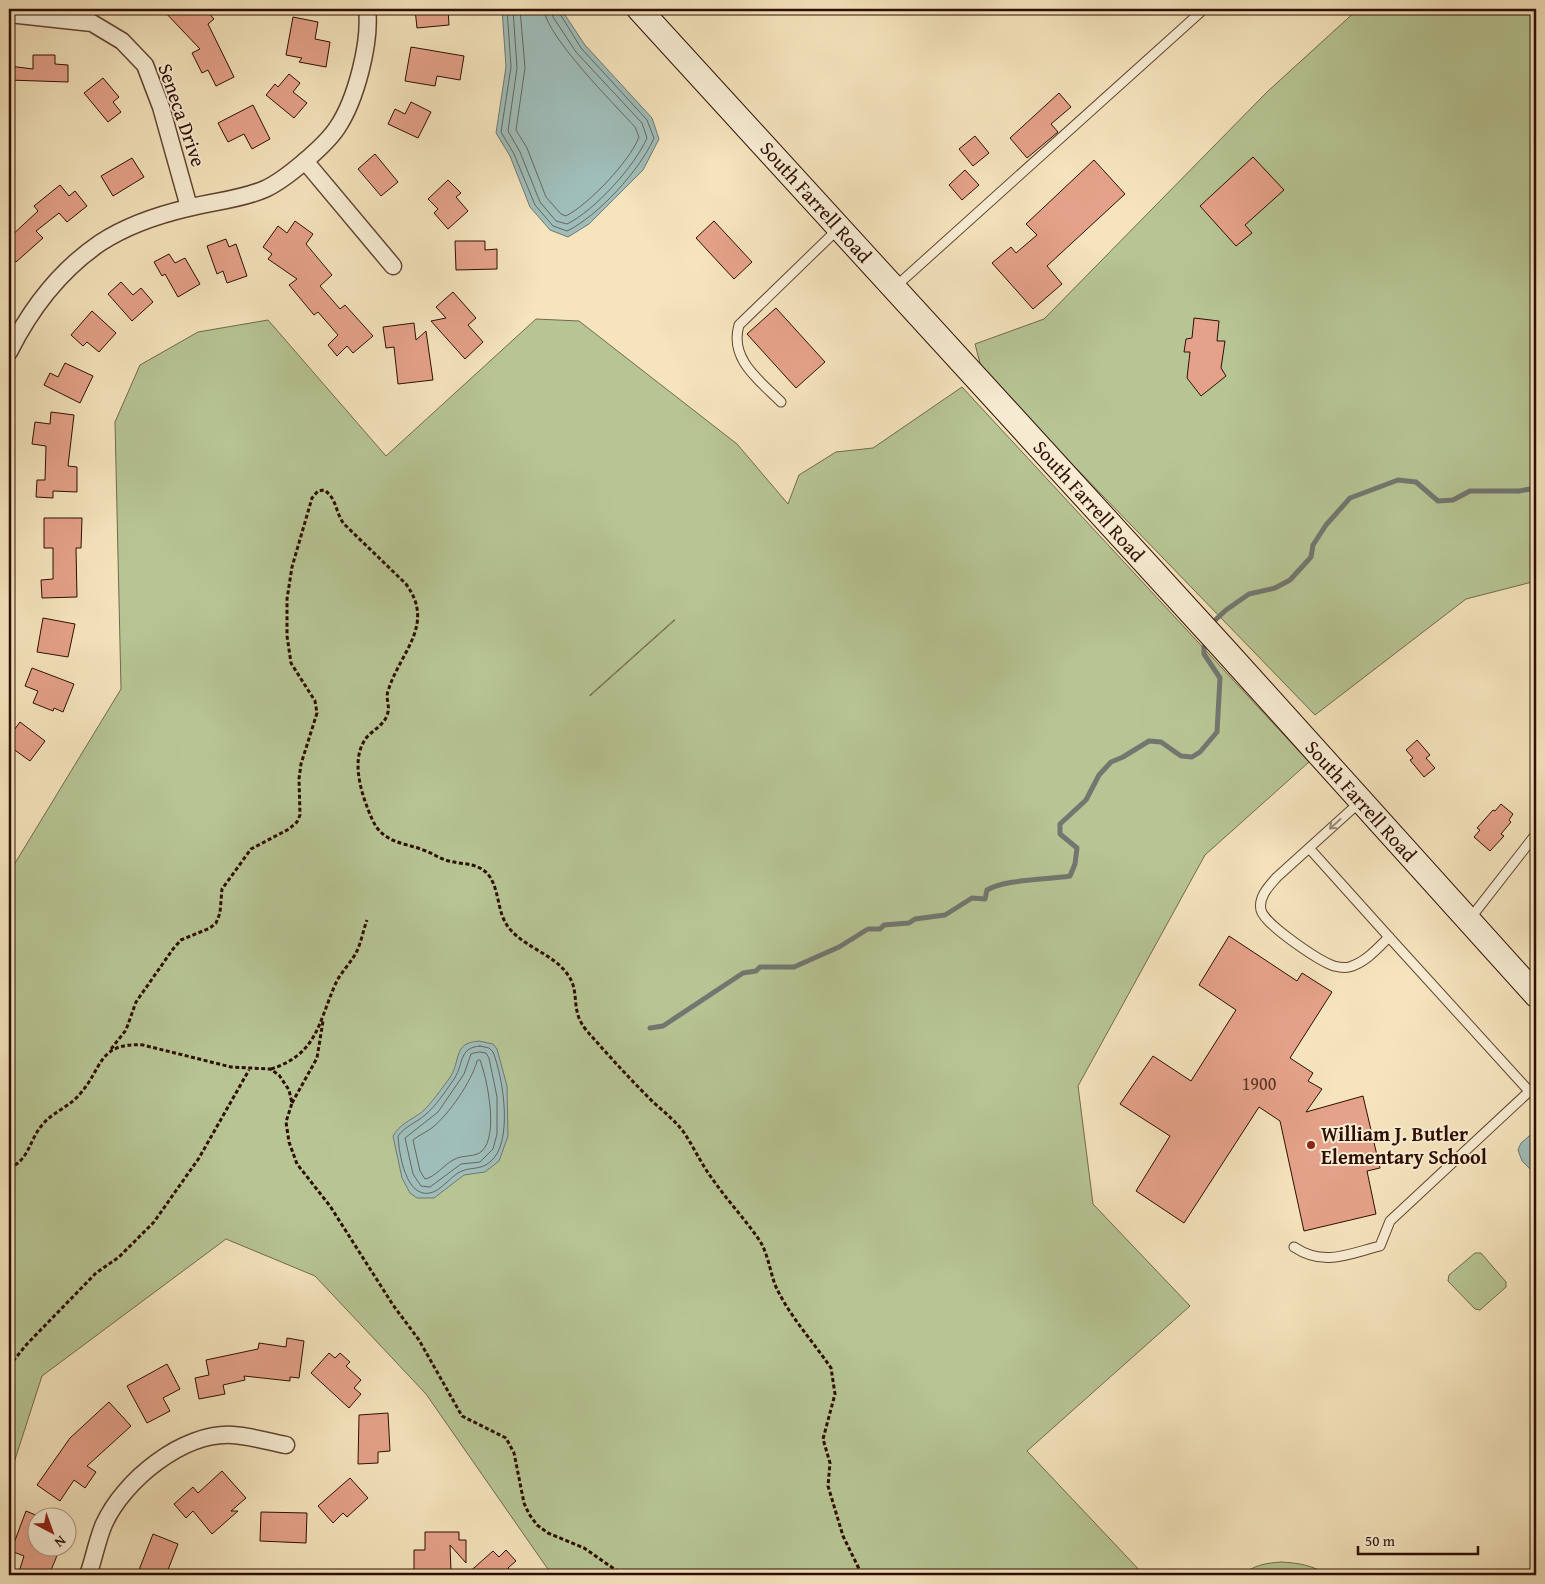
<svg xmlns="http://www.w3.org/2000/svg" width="1545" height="1584" viewBox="0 0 1545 1584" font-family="'Gentium Book Plus',serif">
  <rect width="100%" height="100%" fill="#f5e4bd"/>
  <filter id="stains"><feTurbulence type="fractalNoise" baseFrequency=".004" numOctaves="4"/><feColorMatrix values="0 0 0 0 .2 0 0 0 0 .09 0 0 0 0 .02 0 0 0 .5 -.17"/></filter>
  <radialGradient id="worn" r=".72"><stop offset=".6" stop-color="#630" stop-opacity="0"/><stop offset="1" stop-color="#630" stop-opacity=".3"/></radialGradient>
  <!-- green -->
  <g fill="#b7c594" stroke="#726a4b" fill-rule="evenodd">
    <path d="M 1358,9 L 1536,9 L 1536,581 L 1466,599 L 1315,715 L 982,371 L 975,344 L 1044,319 L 1267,92 Z"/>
    <path d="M 536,319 L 579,321 L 737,444 L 788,504 L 799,475 L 836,452 L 873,448 L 962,387 L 1309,762 L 1205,855 L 1078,1086 L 1093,1204 L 1190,1306 L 1027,1451 L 1144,1575 L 552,1575 L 426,1394 L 315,1276 L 226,1239 L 42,1376 L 9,1478 L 9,873 L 121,689 L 115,422 L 140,365 L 198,332 L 268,320 L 386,456 ZM 674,620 L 675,620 L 590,696 L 590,695 Z"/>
    <path d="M 1475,1253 L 1481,1253 L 1506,1282 L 1506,1287 L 1480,1310 L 1475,1309 L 1448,1281 L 1449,1275 Z"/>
    <path d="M 1281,1562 C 1298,1563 1313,1565 1327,1575 L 1243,1575 C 1253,1565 1267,1563 1281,1562 Z"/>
  </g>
  <!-- water -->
  <g fill="#9fbdb9" stroke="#727770">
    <path d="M 502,9 L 561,9 L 585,45 L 652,118 L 659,139 L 643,170 L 589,224 L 568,237 L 550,230 L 530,207 L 510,156 L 496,133 L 506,67 Z"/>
    <path d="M 479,1041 L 493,1044 L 497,1049 L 507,1086 L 508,1136 L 499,1161 L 485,1172 L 464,1175 L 434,1198 L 417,1198 L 410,1193 L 402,1178 L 393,1136 C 400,1124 411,1120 422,1112 C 432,1103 441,1089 449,1079 C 462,1060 452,1043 479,1041 Z"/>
    <path d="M 1536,1130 L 1536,1175 L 1522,1161 L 1518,1150 L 1521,1143 Z"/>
  </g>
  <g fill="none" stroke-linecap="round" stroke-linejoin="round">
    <!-- shore -->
    <g stroke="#66665e" stroke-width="1">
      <path d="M 507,9 L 511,67 L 501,132 L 514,154 L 535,205 L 553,226 L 567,231 C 598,216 640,170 654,138 L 647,120 L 581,48 L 557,9"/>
      <path d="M 513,9 L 517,68 L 508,131 L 520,152 L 540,202 L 556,221 L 567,224 C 594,211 635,166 647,138 L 642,123 L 576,52 L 553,17 L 551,9"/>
      <path d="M 520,9 L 525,68 L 516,130 L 527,148 L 546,197 L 561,214 L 566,216 C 589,204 630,161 639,137 L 635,127 C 615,105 545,35 544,9"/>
      <path d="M 480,1046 L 489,1048 L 493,1052 C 503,1077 514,1143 490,1162 C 480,1171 469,1166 458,1173 C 450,1178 440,1191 430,1193 C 406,1198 399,1154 398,1136 C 405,1126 416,1123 425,1115 C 436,1106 444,1093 452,1082 C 465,1065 457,1048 480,1046 Z"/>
      <path d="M 480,1052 L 486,1053 L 489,1058 L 497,1097 L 497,1134 L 493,1149 L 480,1162 L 461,1164 L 430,1187 L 421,1186 L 413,1174 L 405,1138 L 438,1112 L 464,1074 L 471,1054 Z"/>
      <path d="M 480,1060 C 487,1078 499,1135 482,1151 C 475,1158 463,1154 453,1160 C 444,1165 435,1177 425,1179 L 420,1171 L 413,1140 C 419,1135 427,1132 433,1127 C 449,1114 472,1081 477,1061 Z"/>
    </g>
    <!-- stream -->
    <g stroke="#727770" stroke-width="5">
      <path d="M 1211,624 L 1226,610 L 1249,594 L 1275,588 L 1290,580 L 1311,557 L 1313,545 L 1326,525 L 1350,498 L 1398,480 L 1416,482 L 1438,501 L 1453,500 L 1470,491 L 1519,491 L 1536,488"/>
      <path d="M 650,1028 L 663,1026 L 743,973 L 756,971 L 760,967 L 794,967 L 839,947 L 868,929 L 880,929 L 884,925 L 909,923 L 915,919 L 945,915 L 972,898 L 985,899 L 987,890 C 1005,879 1047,880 1070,876 L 1075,864 L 1077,848 L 1060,834 L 1060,824 L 1086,800 L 1099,775 L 1111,762 L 1123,757 L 1149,741 L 1161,742 L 1181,756 L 1192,757 L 1200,752 L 1217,732 L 1220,678 L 1204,654 L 1204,647"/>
    </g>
  </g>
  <!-- building -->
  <g fill="#e5a28a" stroke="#2e0e02">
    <path d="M 162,9 L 205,9 L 214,19 L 208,24 L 234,77 L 216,86 L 208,70 L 202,73 L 192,53 L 200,49 Z"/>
    <path d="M 415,9 L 448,9 L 449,25 L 417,28 Z"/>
    <path d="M 293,17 L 318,22 L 315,39 L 330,42 L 326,67 L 299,62 L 302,58 L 286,55 Z"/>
    <path d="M 411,47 L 464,56 L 460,80 L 437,76 L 435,86 L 405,81 Z"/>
    <path d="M 33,55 L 55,55 L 55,64 L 68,65 L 68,82 L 9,80 L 9,66 L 33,69 Z"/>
    <path d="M 289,74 L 300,83 L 293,92 L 307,103 L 294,118 L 266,95 L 275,84 L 278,87 Z"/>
    <path d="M 103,78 L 119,97 L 113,102 L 121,112 L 108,122 L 84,93 Z"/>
    <path d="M 1059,93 L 1071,107 L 1051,124 L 1058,132 L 1027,158 L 1010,138 Z"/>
    <path d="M 411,102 L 431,112 L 418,138 L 388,124 L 395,109 L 405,114 Z"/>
    <path d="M 253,105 L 270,139 L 252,149 L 244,134 L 228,142 L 218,123 Z"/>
    <path d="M 975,136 L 989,153 L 973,166 L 959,149 Z"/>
    <path d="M 375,154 L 398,182 L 381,196 L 358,169 Z"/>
    <path d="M 1253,157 L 1284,190 L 1245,225 L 1252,233 L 1236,246 L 1200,206 Z"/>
    <path d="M 132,158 L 144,177 L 113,196 L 101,176 Z"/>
    <path d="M 1094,160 L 1125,194 L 1047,266 L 1062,284 L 1033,309 L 992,263 L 1011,247 L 1016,253 L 1037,235 L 1026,224 Z"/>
    <path d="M 965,170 L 979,185 L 962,200 L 949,185 Z"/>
    <path d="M 448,180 L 461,193 L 456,197 L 468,211 L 448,229 L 434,213 L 438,209 L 428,199 Z"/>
    <path d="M 60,185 L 69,196 L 75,191 L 87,206 L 67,222 L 59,213 L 36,231 L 43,238 L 16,262 L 9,255 L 9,238 L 38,211 L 34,206 Z"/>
    <path d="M 295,221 L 313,234 L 306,244 L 332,275 L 320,286 L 340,309 L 345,305 L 373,336 L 353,353 L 347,346 L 337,356 L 328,345 L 338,335 L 318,312 L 314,315 L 289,285 L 297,279 L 268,259 L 272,254 L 263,247 L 278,226 L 287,233 Z"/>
    <path d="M 714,221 L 752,262 L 734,279 L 696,238 Z"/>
    <path d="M 226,239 L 229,247 L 236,244 L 247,276 L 227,283 L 223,271 L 217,274 L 207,246 Z"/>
    <path d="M 455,241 L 485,241 L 485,250 L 497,249 L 497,269 L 456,270 Z"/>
    <path d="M 169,254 L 175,263 L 185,258 L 200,284 L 178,297 L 165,274 L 162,276 L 154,262 Z"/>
    <path d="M 121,282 L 133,295 L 141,288 L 153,302 L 132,321 L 108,294 Z"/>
    <path d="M 453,292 L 476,318 L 468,325 L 483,342 L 465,359 L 431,321 L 446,318 L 436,307 Z"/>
    <path d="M 776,308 L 825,362 L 796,388 L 747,334 Z"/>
    <path d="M 92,311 L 116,333 L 99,352 L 87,342 L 83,346 L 71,335 Z"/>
    <path d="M 1194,318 L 1219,321 L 1217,341 L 1225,341 L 1221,368 L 1226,376 L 1201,396 L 1187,378 L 1190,352 L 1184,352 L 1186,339 L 1192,338 Z"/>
    <path d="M 414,323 L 416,340 L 426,331 L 433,380 L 398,384 L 394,347 L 386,348 L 383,327 Z"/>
    <path d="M 65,363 L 93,376 L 80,403 L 44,385 L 50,373 L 58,377 Z"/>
    <path d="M 51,412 L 74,415 L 68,466 L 77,467 L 77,492 L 53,491 L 53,498 L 36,497 L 37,480 L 45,480 L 46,446 L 32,444 L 35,422 L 50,424 Z"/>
    <path d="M 44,518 L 82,518 L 81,548 L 76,548 L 77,597 L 42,598 L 41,580 L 53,579 L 53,548 L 44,548 Z"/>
    <path d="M 43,618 L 75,624 L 68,657 L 37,652 Z"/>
    <path d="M 32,668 L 74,684 L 63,712 L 54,708 L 53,711 L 33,703 L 38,691 L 25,686 Z"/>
    <path d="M 20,722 L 45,741 L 30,761 L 9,746 L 9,737 Z"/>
    <path d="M 1417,740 L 1430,755 L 1426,758 L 1435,768 L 1424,777 L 1410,760 L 1413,758 L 1406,750 Z"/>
    <path d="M 1501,804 L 1513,814 L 1509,820 L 1511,822 L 1501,834 L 1504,836 L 1490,851 L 1474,837 L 1480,830 L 1477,828 L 1493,810 L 1495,811 Z"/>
    <path d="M 1229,936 L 1297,981 L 1302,973 L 1332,992 L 1290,1058 L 1313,1073 L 1308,1081 L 1322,1089 L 1306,1112 L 1363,1096 L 1380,1168 L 1367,1171 L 1376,1214 L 1304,1231 L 1280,1121 L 1259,1107 L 1184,1223 L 1136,1191 L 1170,1136 L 1120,1104 L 1153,1056 L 1191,1081 L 1236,1010 L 1199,985 Z"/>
    <path d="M 287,1338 L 304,1341 L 299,1378 L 290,1377 L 290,1381 L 244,1376 L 245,1380 L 223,1385 L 225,1394 L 199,1399 L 195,1378 L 209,1375 L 206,1360 L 258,1349 L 259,1343 L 286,1347 Z"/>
    <path d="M 329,1353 L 335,1358 L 340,1353 L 350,1362 L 346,1366 L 361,1380 L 354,1388 L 361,1394 L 349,1408 L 311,1373 Z"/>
    <path d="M 167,1364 L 180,1389 L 163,1398 L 170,1411 L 147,1423 L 127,1386 Z"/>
    <path d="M 109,1402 L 131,1426 L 87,1466 L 96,1472 L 85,1488 L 74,1480 L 60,1501 L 37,1485 L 70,1438 Z"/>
    <path d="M 388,1413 L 390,1451 L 378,1452 L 378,1463 L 358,1464 L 359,1415 Z"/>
    <path d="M 222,1471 L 246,1498 L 231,1511 L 238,1511 L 212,1534 L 193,1511 L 186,1518 L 174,1504 L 193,1487 L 198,1493 Z"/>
    <path d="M 350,1478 L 368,1498 L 347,1517 L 343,1513 L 333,1523 L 318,1506 Z"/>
    <path d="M 26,1511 L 38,1516 L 38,1546 L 61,1546 L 49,1575 L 18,1575 L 24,1556 L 11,1551 Z"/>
    <path d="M 261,1512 L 307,1513 L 306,1543 L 260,1541 Z"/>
    <path d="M 425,1532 L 459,1532 L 459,1540 L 466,1540 L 466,1563 L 450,1545 L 451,1572 L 414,1572 L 414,1550 L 425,1550 Z"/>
    <path d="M 153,1534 L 178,1544 L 166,1575 L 137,1575 Z"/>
    <path d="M 506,1550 L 516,1561 L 508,1568 L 514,1575 L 466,1575 L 493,1551 L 499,1557 Z"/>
  </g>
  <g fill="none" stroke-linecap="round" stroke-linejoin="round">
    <!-- lane casing -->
    <g stroke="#604431" stroke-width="11">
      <g id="lane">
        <path d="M 894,288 L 1204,9"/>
        <path d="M 781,402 C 759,380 729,359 739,325 L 839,228"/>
        <path d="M 1309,848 L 1389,937 C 1378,948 1365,963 1349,967 C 1345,968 1338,967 1334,966 C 1319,961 1264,924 1261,910 C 1258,897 1269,886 1277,877 L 1361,801"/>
        <path d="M 1469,920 L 1536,834"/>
        <path d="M 1389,937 L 1529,1091"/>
        <path d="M 1294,1247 C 1324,1267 1348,1254 1380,1246 L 1390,1221 L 1536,1085"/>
      </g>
    </g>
    <!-- street casing -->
    <g stroke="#604431" stroke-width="19">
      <g id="street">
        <path d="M 9,14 L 92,23 L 122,41 L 145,65 L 161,107 L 189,207"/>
        <path d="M 305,161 L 393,266"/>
        <path d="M 9,352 C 31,308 59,271 100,243 C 126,226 158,215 188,208 C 214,201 240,200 265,189 C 285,180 325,146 337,128 C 356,100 371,42 367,9"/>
        <path d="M 88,1575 C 94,1559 97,1540 104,1524 C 124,1480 183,1432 233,1435 C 251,1436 269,1442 286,1445"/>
      </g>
    </g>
    <!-- secondary casing -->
    <g stroke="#2e0e02" stroke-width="26">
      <path id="secondary" d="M 639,9 L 1225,650 L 1536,995"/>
    </g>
    <!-- path -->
    <g stroke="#2e0e02" stroke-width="3" stroke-dasharray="4 2.5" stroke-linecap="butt">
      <path d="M 111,1049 L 126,1030 L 136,1002 L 173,949 L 181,940 L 210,928 L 216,923 L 220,913 L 222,889 L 251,849 L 289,829 L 297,822 L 300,815 L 299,779 L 301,764 L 317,713 L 315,701 L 291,663 L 287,636 L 287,599 L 292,567 L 312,498 L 318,491 L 324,490 C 337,498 335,512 344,524 L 406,584 C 436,625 400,652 388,691 C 385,699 391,707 387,715 C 384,725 373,730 367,737 C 349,759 362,796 372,819 C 383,844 404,842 426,851 C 434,854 440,859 449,861 C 463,865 480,862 490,877 C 500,893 497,913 509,928 C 525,948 554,954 568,975 C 581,993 569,1010 587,1031 C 608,1055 630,1079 653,1102 C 664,1112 676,1121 685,1134 C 694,1148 701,1163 711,1177 C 726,1199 745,1219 760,1241 C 770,1258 770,1277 779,1293 C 793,1320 814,1343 831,1368 L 835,1394 L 823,1439 L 830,1463 L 828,1486 L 843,1536 L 862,1575"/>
      <path d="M 271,1069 C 317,1054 318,1024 335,985 C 340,973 350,964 356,953 C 361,943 363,931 367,920"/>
      <path d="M 292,1103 L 317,1058 L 323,1021"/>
      <path d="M 9,1168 C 30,1160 29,1139 43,1124 C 53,1112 69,1107 79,1095 C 103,1069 97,1042 143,1045 L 231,1067 L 270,1069 L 279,1075 L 289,1090 L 292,1103 L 286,1122 L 289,1142 L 297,1164 L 330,1206 L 393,1305 L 419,1340 L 462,1416 L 506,1438 L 514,1453 L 524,1503 L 529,1514 L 537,1525 L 548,1533 L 584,1548 L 623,1575"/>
      <path d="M 9,1366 L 27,1344 L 96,1273 L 119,1257 L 154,1222 L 199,1158 L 249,1070"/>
    </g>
    <!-- lane -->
    <use href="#lane" stroke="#f8edd4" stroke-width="9"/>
    <!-- street -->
    <use href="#street" stroke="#f8edd4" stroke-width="16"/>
    <!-- secondary -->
    <use href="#secondary" stroke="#f8edd4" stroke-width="24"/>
  </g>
  <!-- one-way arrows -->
  <defs><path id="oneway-shaft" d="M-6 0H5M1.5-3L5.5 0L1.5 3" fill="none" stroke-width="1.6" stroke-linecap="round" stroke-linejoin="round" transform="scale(1.25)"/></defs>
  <use stroke="#9d8976" href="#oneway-shaft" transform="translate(1335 824) rotate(138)"/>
  <!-- markers -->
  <circle fill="#8f2418" stroke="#f8edd4" stroke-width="2" cx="1311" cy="1145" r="5"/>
  <g text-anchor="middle" stroke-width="4" stroke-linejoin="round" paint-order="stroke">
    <!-- number labels -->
    <g font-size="18" fill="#5c3324">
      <text x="1259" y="1090">1900</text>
    </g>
    <!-- street labels -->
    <g font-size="20" fill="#2e0e02" stroke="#f8edd4">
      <text transform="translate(182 115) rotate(71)" y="7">Seneca Drive</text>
      <text transform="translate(816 202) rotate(48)" y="7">South Farrell Road</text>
      <text transform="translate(1089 501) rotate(48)" y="7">South Farrell Road</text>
      <text transform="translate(1361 801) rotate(48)" y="7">South Farrell Road</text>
    </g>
    <!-- poi labels -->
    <g font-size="20" font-weight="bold" fill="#2e0e02" stroke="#f8edd4" text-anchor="start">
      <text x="1321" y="1141">William J. Butler<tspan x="1321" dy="23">Elementary School</tspan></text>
    </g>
  </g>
  <!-- margin -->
  <rect width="1545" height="1584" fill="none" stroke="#f5e4bd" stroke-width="30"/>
  <rect x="10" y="10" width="1525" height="1564" fill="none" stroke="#2e0e02" stroke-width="2.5"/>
  <rect x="15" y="15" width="1515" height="1554" fill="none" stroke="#2e0e02"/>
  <!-- north arrow -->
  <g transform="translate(52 1532) rotate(139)"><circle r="24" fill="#f8edd4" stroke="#a79480"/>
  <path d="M0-4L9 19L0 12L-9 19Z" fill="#8f2418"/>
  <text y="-8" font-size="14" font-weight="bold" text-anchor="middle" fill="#2e0e02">N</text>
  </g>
  <!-- scale -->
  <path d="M1358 1546v8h120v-8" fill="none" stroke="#2e0e02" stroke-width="2.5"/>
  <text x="1365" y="1546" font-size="15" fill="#2e0e02" stroke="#f8edd4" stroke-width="4" paint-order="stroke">50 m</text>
  <rect width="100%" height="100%" filter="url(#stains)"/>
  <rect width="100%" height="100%" fill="url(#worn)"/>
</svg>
